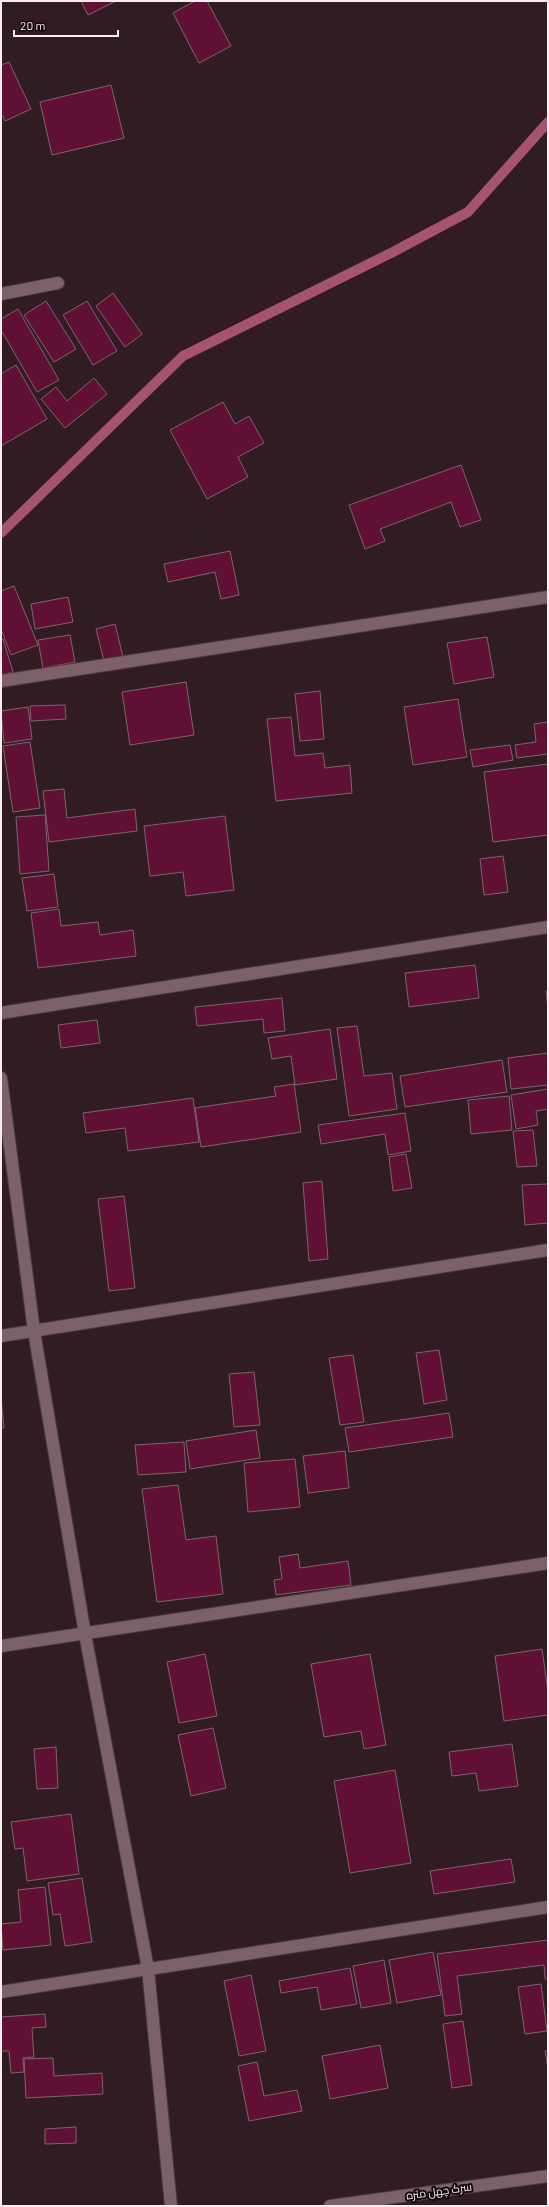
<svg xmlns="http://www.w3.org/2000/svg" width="549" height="2207" viewBox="0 0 549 2207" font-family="Barlow,Cairo,sans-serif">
  <rect width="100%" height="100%" fill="#311c23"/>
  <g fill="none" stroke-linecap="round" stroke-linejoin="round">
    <!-- stream -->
    <path stroke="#a65271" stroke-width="10" d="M 1,533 L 183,356 L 393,252 L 468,212 L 548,122"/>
  </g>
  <!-- building -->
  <g fill="#601035" stroke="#7e646c">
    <path d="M 81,1 L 116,1 L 88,15 Z"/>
    <path d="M 195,1 L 207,1 L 231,46 L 199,63 L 173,13 Z"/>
    <path d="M 9,62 L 31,109 L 5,121 L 1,113 L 1,65 Z"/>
    <path d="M 111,85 L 124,138 L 52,155 L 40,102 Z"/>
    <path d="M 113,293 L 142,334 L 125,347 L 96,306 Z"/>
    <path d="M 46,301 L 76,349 L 54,362 L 24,315 Z"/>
    <path d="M 87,301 L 117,351 L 93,365 L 63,315 Z"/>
    <path d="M 18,309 L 59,380 L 37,392 L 1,330 L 1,319 Z"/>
    <path d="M 16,365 L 47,419 L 1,446 L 1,374 Z"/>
    <path d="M 94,378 L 107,394 L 65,428 L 41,399 L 56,387 L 67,401 Z"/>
    <path d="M 223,402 L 235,424 L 249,416 L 264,443 L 238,457 L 248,477 L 207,499 L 170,430 Z"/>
    <path d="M 461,465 L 481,520 L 460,527 L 451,502 L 380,529 L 385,541 L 365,549 L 349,505 Z"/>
    <path d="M 230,551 L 239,595 L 221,599 L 215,572 L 168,582 L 164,564 Z"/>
    <path d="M 14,586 L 38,645 L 11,655 L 1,629 L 1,591 Z"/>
    <path d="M 68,597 L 73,622 L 35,629 L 31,604 Z"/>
    <path d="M 115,624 L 123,657 L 104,661 L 96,629 Z"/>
    <path d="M 70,635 L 75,662 L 43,668 L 38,640 Z"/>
    <path d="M 487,637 L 494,677 L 454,684 L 447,643 Z"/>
    <path d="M 3,639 L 13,672 L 1,675 L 1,640 Z"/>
    <path d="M 186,682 L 194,735 L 130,745 L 122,692 Z"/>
    <path d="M 320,691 L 324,739 L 300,741 L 295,694 Z"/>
    <path d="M 458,699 L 467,757 L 413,765 L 404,707 Z"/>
    <path d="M 65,705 L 66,719 L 31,721 L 30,706 Z"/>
    <path d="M 28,707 L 32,739 L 4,743 L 1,711 Z"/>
    <path d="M 291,717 L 295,756 L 323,753 L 325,768 L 350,765 L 352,793 L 276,801 L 267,719 Z"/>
    <path d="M 548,722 L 548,754 L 517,758 L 515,745 L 536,742 L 534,724 Z"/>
    <path d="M 30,742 L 40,808 L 13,812 L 3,746 Z"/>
    <path d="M 510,745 L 513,760 L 473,767 L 470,750 Z"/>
    <path d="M 548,764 L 548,835 L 493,842 L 484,772 Z"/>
    <path d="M 64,789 L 67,818 L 135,809 L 137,831 L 49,842 L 43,791 Z"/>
    <path d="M 45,815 L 49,871 L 20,874 L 16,817 Z"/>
    <path d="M 225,816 L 234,890 L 186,896 L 183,872 L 150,876 L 144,826 Z"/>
    <path d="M 503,856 L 508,892 L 484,895 L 480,859 Z"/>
    <path d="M 54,874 L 58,907 L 27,911 L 22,878 Z"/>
    <path d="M 59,909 L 61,926 L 98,922 L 100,935 L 133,930 L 136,956 L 38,968 L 31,913 Z"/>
    <path d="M 475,965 L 479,998 L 409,1007 L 405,973 Z"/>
    <path d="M 546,991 L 548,991 L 548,1010 Z"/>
    <path d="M 282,998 L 285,1031 L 264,1033 L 263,1019 L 197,1026 L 195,1007 Z"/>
    <path d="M 97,1020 L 100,1043 L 61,1048 L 58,1025 Z"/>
    <path d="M 357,1026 L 364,1076 L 392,1073 L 397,1109 L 349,1116 L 337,1028 Z"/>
    <path d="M 330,1029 L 337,1079 L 295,1085 L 291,1056 L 272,1059 L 268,1038 Z"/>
    <path d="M 548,1053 L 548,1085 L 511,1089 L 508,1058 Z"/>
    <path d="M 502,1060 L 507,1092 L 405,1107 L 400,1076 Z"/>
    <path d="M 294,1084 L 301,1132 L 201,1147 L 195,1108 L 276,1096 L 274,1087 Z"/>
    <path d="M 548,1089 L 548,1109 L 536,1111 L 538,1125 L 516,1129 L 511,1095 Z"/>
    <path d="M 509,1096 L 512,1130 L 471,1134 L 468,1100 Z"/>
    <path d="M 193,1098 L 199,1142 L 128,1151 L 125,1128 L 86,1133 L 83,1113 Z"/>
    <path d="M 405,1113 L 411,1151 L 388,1155 L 385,1134 L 321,1144 L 318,1125 Z"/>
    <path d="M 533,1130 L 537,1166 L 517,1167 L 513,1131 Z"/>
    <path d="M 406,1154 L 412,1188 L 393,1191 L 389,1157 Z"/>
    <path d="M 322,1181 L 328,1259 L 309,1261 L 303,1183 Z"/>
    <path d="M 548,1184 L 548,1223 L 525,1225 L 522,1185 Z"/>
    <path d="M 124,1196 L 135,1288 L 109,1291 L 98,1199 Z"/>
    <path d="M 439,1350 L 447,1400 L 424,1404 L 416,1353 Z"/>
    <path d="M 353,1355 L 364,1422 L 340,1425 L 329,1358 Z"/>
    <path d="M 254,1372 L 260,1425 L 234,1427 L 229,1374 Z"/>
    <path d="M 1,1398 L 4,1428 L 1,1428 Z"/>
    <path d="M 449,1413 L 453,1437 L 349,1452 L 345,1428 Z"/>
    <path d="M 256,1430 L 260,1458 L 190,1469 L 186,1441 Z"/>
    <path d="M 184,1442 L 186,1472 L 138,1475 L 135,1445 Z"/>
    <path d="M 345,1451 L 349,1488 L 308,1493 L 303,1456 Z"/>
    <path d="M 295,1459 L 300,1507 L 248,1512 L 244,1463 Z"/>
    <path d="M 178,1485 L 186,1540 L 216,1536 L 223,1594 L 157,1602 L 142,1489 Z"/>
    <path d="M 298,1554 L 300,1568 L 348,1561 L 351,1585 L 276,1595 L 274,1580 L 282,1579 L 279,1557 Z"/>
    <path d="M 542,1649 L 548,1691 L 548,1715 L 504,1721 L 495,1656 Z"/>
    <path d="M 205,1654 L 217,1716 L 179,1723 L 167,1662 Z"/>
    <path d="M 370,1654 L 386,1745 L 364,1749 L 361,1731 L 324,1737 L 311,1664 Z"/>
    <path d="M 213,1728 L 226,1788 L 191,1796 L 178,1735 Z"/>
    <path d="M 512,1744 L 518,1786 L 479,1791 L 476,1773 L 452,1776 L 449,1752 Z"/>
    <path d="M 56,1747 L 58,1788 L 37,1789 L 34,1749 Z"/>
    <path d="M 395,1770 L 411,1863 L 350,1873 L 334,1781 Z"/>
    <path d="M 71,1814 L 79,1874 L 27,1881 L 23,1848 L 15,1849 L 11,1822 Z"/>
    <path d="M 511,1859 L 515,1882 L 434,1894 L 430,1871 Z"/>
    <path d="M 82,1878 L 92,1942 L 65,1946 L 60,1914 L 53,1915 L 48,1883 Z"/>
    <path d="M 45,1887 L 51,1945 L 3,1950 L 1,1924 L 21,1922 L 18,1890 Z"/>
    <path d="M 548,1940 L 548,1979 L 545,1979 L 544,1965 L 457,1976 L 462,2014 L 445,2016 L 437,1954 Z"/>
    <path d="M 433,1952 L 441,1995 L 397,2003 L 389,1960 Z"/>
    <path d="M 384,1960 L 391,2003 L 361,2008 L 353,1966 Z"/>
    <path d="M 350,1968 L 357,2004 L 321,2010 L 317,1987 L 281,1993 L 279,1981 Z"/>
    <path d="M 251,1975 L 266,2051 L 239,2056 L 224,1981 Z"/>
    <path d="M 541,1984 L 547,2031 L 525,2034 L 518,1987 Z"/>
    <path d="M 45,2014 L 46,2027 L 32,2028 L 34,2057 L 23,2058 L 24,2072 L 11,2073 L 9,2051 L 1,2051 L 1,2017 Z"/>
    <path d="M 463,2021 L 472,2085 L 452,2088 L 443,2024 Z"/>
    <path d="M 380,2045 L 388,2088 L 330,2099 L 322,2056 Z"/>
    <path d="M 545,2051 L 548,2051 L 548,2069 Z"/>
    <path d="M 53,2058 L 54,2076 L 102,2073 L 103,2094 L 26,2098 L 24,2059 Z"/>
    <path d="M 257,2062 L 264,2096 L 297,2090 L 302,2111 L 249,2121 L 238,2066 Z"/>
    <path d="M 76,2127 L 76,2143 L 45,2144 L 45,2129 Z"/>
  </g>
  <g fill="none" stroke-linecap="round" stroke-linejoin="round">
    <!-- minor casing -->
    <g stroke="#4a383e" stroke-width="14">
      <g id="minor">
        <path d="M 1,294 L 58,283"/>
        <path d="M 1,681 L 548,597"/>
        <path d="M 1,1013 L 548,927"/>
        <path d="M 1,1078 L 34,1331 L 85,1634 L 148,1969 L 171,2206"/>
        <path d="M 1,1336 L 548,1250"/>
        <path d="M 1,1646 L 548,1563"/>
        <path d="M 1,1992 L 548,1907"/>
        <path d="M 330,2206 L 548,2176"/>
      </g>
    </g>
    <!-- minor -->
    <use href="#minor" stroke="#7c6169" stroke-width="12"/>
  </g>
  <g text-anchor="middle" stroke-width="4" stroke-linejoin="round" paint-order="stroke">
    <!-- street labels -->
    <g font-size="11" fill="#faebef" stroke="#13090c">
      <text transform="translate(439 2191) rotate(-8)" y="4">سرک چهل متره</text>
    </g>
  </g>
  <!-- border -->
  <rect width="549" height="2207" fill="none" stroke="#faebef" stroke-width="4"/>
  <!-- scale -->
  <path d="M14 30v6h104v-6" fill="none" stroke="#faebef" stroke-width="2"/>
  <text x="20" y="30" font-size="12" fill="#faebef" stroke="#13090c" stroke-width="3" paint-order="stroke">20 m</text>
</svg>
